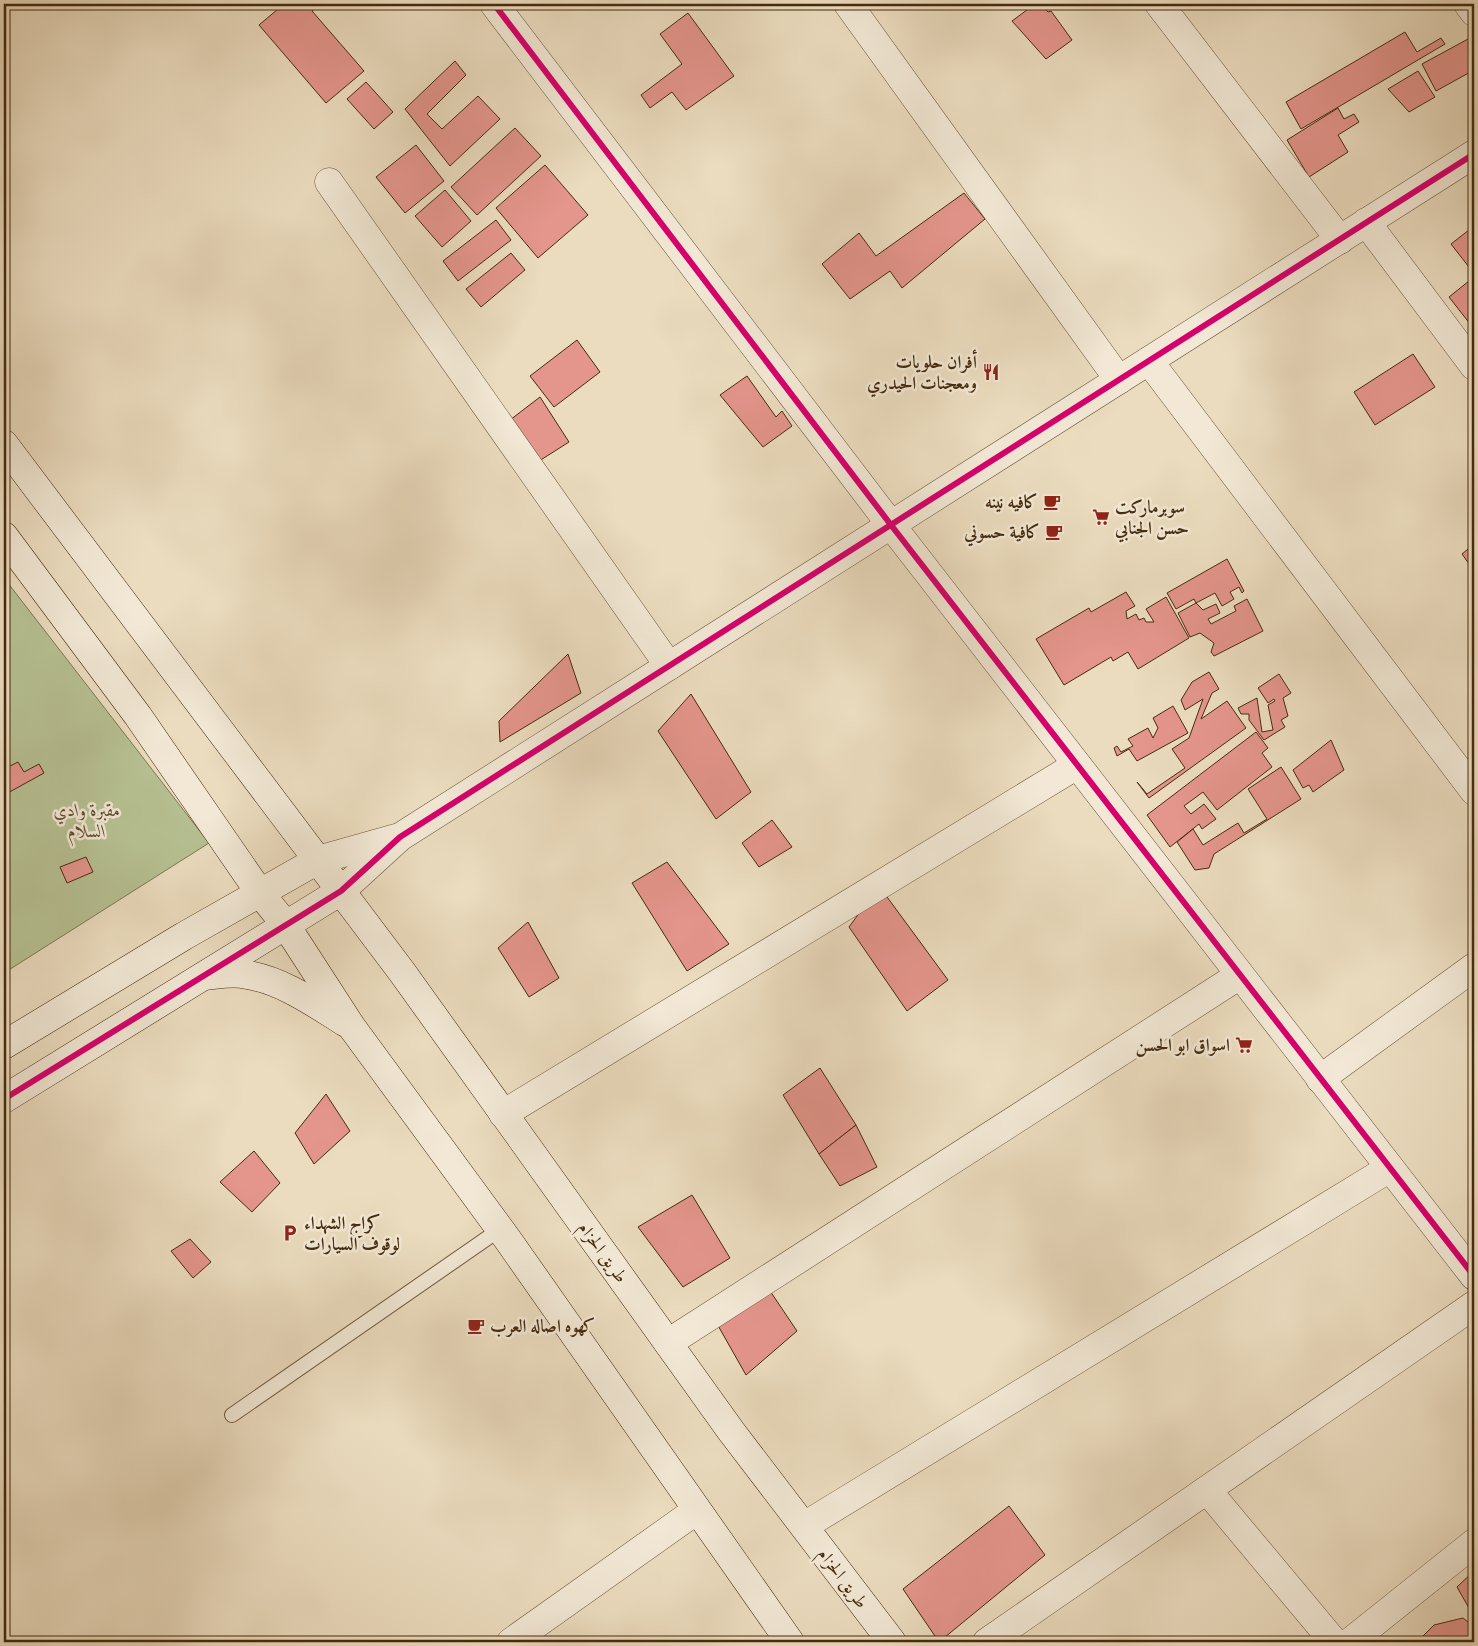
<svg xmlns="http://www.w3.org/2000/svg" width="1478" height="1646" viewBox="0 0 1478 1646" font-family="'IM FELL English',Amiri,serif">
  <rect width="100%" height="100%" fill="#ebdcbf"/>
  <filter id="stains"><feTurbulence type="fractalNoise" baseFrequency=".004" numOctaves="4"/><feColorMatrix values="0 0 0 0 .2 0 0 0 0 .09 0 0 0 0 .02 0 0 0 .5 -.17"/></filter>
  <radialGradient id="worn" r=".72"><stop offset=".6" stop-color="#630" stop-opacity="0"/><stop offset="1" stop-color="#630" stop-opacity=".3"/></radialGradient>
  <!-- green -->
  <path fill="#b6c092" stroke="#7e7650" d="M 4,578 L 209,843 L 4,973 Z"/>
  <!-- building -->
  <g fill="#e4958c" stroke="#462b0d">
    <path d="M 284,4 L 321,4 L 312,11 L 364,71 L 326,103 L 259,25 Z"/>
    <path d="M 1035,4 L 1041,4 L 1048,12 L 1051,11 L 1072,40 L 1046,59 L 1012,21 Z"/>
    <path d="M 688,13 L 734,76 L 686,110 L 672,92 L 650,108 L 641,95 L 682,64 L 660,34 Z"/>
    <path d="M 1405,32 L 1417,52 L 1441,38 L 1445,44 L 1301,129 L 1286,102 Z"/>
    <path d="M 1468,39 L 1474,51 L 1474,70 L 1436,91 L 1422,64 Z"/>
    <path d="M 455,61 L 466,75 L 427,114 L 442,129 L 478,96 L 500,119 L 450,166 L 405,109 Z"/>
    <path d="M 1418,71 L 1435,97 L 1409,112 L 1388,89 Z"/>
    <path d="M 366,82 L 393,112 L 374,129 L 347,99 Z"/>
    <path d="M 1338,108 L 1344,119 L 1354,114 L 1359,122 L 1338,135 L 1348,152 L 1309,177 L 1287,140 Z"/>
    <path d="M 515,128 L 541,156 L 477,215 L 451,187 Z"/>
    <path d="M 416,145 L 444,181 L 405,213 L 376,177 Z"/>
    <path d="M 545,165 L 588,215 L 538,258 L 496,208 Z"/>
    <path d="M 445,190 L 471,221 L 442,247 L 415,216 Z"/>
    <path d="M 964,193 L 985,219 L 902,288 L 890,271 L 850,299 L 822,264 L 859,233 L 876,256 Z"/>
    <path d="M 496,220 L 511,240 L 458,281 L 443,261 Z"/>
    <path d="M 1474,226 L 1474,270 L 1472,271 L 1451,244 Z"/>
    <path d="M 511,253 L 525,270 L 481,307 L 466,289 Z"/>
    <path d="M 1474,277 L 1474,329 L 1449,297 Z"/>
    <path d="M 577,340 L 600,372 L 554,407 L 530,376 Z"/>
    <path d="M 1413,354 L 1435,387 L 1375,425 L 1354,392 Z"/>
    <path d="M 747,376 L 776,417 L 782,411 L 792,426 L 763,447 L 720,395 Z"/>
    <path d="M 540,397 L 569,442 L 536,463 L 510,420 Z"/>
    <path d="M 1474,544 L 1474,571 L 1462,554 Z"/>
    <path d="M 1227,559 L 1244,591 L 1242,593 L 1239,587 L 1230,592 L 1234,599 L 1222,606 L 1215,593 L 1196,603 L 1194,599 L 1176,609 L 1167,593 Z"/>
    <path d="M 1126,592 L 1135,606 L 1126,611 L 1127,619 L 1136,614 L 1139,620 L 1144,618 L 1146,622 L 1154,622 L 1146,609 L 1166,597 L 1189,638 L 1138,669 L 1128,652 L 1113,661 L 1111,657 L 1064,685 L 1036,639 L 1089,608 L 1091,612 Z"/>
    <path d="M 1247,599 L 1263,631 L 1214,656 L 1211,652 L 1214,643 L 1200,633 L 1190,637 L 1178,613 L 1196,603 L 1203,610 L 1216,604 L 1220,613 L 1208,619 L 1211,624 L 1236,611 L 1234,606 Z"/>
    <path d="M 568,654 L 581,693 L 500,742 L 499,721 Z"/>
    <path d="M 1209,672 L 1219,689 L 1212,693 L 1201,719 L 1227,701 L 1246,728 L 1149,798 L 1137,782 L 1147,794 L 1185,768 L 1172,749 L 1189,738 L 1203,699 L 1185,710 L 1181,700 L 1192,682 Z"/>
    <path d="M 1279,674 L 1291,693 L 1283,698 L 1288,716 L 1281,720 L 1285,727 L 1264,740 L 1249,720 L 1249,714 L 1241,714 L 1238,708 L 1257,698 L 1262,732 L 1273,730 L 1268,705 L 1275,701 L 1274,699 L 1268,703 L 1258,688 Z"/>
    <path d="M 691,694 L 751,792 L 716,819 L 658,731 Z"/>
    <path d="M 1173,706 L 1188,733 L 1137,761 L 1129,749 L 1117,756 L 1114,748 L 1117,746 L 1121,752 L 1133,746 L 1128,739 L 1148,728 L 1153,738 L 1158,728 L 1153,718 Z"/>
    <path d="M 1256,732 L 1268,748 L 1262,753 L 1272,767 L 1217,810 L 1203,792 L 1184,806 L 1191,814 L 1204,804 L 1216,819 L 1202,829 L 1199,824 L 1170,847 L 1147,815 Z"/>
    <path d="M 1331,740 L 1344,770 L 1313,792 L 1309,785 L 1303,788 L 1293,770 Z"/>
    <path d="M 18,762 L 24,772 L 39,764 L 44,773 L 4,795 L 4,769 Z"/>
    <path d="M 1281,767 L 1301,799 L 1214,854 L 1209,868 L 1195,870 L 1177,842 L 1193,829 L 1203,845 L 1238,823 L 1244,833 L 1267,819 L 1248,789 Z"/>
    <path d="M 772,820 L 792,847 L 759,867 L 742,843 Z"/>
    <path d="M 86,857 L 93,872 L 67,883 L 60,867 Z"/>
    <path d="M 667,862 L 729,944 L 687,971 L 632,883 Z"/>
    <path d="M 879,886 L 948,980 L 907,1011 L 849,927 Z"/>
    <path d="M 528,922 L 559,978 L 529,997 L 498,948 Z"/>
    <path d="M 820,1068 L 856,1125 L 819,1154 L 783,1095 Z"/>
    <path d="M 326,1094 L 350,1131 L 314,1164 L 295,1133 Z"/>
    <path d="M 856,1125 L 877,1167 L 840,1186 L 819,1154 Z"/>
    <path d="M 254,1151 L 280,1183 L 252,1212 L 220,1182 Z"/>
    <path d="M 692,1195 L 730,1258 L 683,1287 L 638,1227 Z"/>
    <path d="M 190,1239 L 211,1262 L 193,1278 L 171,1251 Z"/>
    <path d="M 764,1282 L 797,1331 L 746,1375 L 712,1315 Z"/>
    <path d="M 1009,1506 L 1045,1555 L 939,1642 L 903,1589 Z"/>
    <path d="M 1474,1571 L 1474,1617 L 1457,1587 Z"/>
    <path d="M 1463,1618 L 1474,1627 L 1474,1642 L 1417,1642 L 1434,1625 Z"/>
  </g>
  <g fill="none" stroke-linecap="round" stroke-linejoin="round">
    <!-- lane casing -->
    <g stroke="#6f573a" stroke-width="16">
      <path id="lane" d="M 232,1415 L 499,1230"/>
    </g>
    <!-- street casing -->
    <g stroke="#6f573a" stroke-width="29">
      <g id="street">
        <path d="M 494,4 L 891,525 L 1474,1276"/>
        <path d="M 848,4 L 1119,380"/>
        <path d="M 1159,4 L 1340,240"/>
        <path d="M 1468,4 L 1474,12"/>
        <path d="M 329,182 L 669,666"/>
        <path d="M 1366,222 L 1474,366"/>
        <path d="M 1149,361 L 1474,791"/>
        <path d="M 318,860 L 396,838"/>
        <path d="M 341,891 L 400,837 L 1474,154"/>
        <path d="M 1320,1079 L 1474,967"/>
        <path d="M 503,1114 L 1077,765"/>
        <path d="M 668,1343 L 1240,975"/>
        <path d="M 1207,1490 L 1334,1642"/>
        <path d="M 804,1526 L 1390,1168"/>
        <path d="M 511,1642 L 697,1510"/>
        <path d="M 987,1642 L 1474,1305"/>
        <path d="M 1350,1642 L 1474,1543"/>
      </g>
    </g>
    <!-- secondary casing -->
    <g stroke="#462b0d" stroke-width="29">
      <g id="secondary">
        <path d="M 4,444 L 402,972 L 731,1431 L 892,1642"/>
        <path d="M 4,536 L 138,716 L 260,893 L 285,924 L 351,1026 L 508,1240 L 790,1642"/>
        <path d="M 204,976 C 216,975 230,972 242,974 C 281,979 314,1003 346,1023"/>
        <path d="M 4,1045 L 184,936 L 318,860"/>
        <path d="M 4,1099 L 341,891"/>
      </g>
    </g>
    <!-- lane -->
    <use href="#lane" stroke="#f2e8d5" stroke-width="14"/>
    <!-- street -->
    <use href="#street" stroke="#f2e8d5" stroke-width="28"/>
    <!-- secondary -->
    <use href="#secondary" stroke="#f2e8d5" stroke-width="28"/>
    <!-- cycleway casing -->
    <g stroke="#f2e8d5" stroke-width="9">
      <g id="cycleway">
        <path d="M 494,4 L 891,525 L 1474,1276"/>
        <path d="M 4,1099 L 341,891 L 400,837 L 1474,154"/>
      </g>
    </g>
    <!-- cycleway -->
    <use href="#cycleway" stroke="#d6006c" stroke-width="6"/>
  </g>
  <!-- icons -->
  <defs>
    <g id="restaurant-bare" transform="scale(1.35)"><path d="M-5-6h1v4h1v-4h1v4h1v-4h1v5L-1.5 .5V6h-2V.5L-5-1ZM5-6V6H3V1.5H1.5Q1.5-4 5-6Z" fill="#8f2418" stroke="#f2e8d5" stroke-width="2.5" paint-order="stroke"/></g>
    <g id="cafe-bare" transform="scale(1.35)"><path d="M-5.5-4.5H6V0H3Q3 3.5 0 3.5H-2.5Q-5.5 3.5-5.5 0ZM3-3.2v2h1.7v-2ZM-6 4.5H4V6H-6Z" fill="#8f2418" stroke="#f2e8d5" stroke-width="2.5" paint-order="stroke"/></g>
    <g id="supermarket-bare" transform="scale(1.35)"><path d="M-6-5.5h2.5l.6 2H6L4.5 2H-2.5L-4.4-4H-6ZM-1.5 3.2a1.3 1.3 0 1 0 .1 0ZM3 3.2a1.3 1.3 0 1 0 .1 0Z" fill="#8f2418" stroke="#f2e8d5" stroke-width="2.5" paint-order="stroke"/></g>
    <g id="parking-bare" transform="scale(1.35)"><path d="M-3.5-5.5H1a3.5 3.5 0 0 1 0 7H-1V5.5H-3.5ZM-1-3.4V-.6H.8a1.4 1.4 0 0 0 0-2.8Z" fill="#8f2418" stroke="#f2e8d5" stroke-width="2.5" paint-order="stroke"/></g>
  </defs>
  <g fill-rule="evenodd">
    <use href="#restaurant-bare" x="991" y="372"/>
    <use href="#cafe-bare" x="1052" y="502"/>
    <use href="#supermarket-bare" x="1101" y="517"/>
    <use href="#cafe-bare" x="1054" y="532"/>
    <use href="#supermarket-bare" x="1244" y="1045"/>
    <use href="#parking-bare" x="290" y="1233"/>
    <use href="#cafe-bare" x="476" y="1326"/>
  </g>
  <g text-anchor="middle" stroke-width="5" stroke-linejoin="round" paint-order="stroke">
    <!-- poi labels -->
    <g font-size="18" font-weight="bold" fill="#462b0d" stroke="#f2e8d5" text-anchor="end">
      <text x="977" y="368">أفران حلويات<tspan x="977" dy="21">ومعجنات الحيدري</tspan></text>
      <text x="1038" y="508">كافيه نينه</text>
      <text x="1115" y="513" text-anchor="start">سوبرماركت<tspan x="1115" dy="21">حسن الجنابي</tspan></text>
      <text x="1040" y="538">كافية حسوني</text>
      <text x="1230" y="1051">اسواق ابو الحسن</text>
      <text x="304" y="1229" text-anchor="start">كراج الشهداء<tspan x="304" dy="21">لوقوف السيارات</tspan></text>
      <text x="490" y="1332" text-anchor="start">كهوه اصاله العرب</text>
    </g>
    <!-- park labels -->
    <g font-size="18" font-style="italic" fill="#5c4928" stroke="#f2e8d5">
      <text x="87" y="816">مقبرة وادي<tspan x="87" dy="21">السلام</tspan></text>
    </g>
    <!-- street labels -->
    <g font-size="18" fill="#462b0d" stroke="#f2e8d5">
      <text transform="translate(603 1252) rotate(54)" y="6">طريق الحزام</text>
      <text transform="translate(843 1578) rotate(53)" y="6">طريق الحزام</text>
    </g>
  </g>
  <!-- margin -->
  <rect width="1478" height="1646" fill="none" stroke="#ebdcbf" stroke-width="20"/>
  <rect x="5" y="5" width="1468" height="1636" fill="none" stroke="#462b0d" stroke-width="2.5"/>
  <rect x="10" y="10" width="1458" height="1626" fill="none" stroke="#462b0d"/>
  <rect width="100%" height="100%" filter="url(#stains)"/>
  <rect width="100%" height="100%" fill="url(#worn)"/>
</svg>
